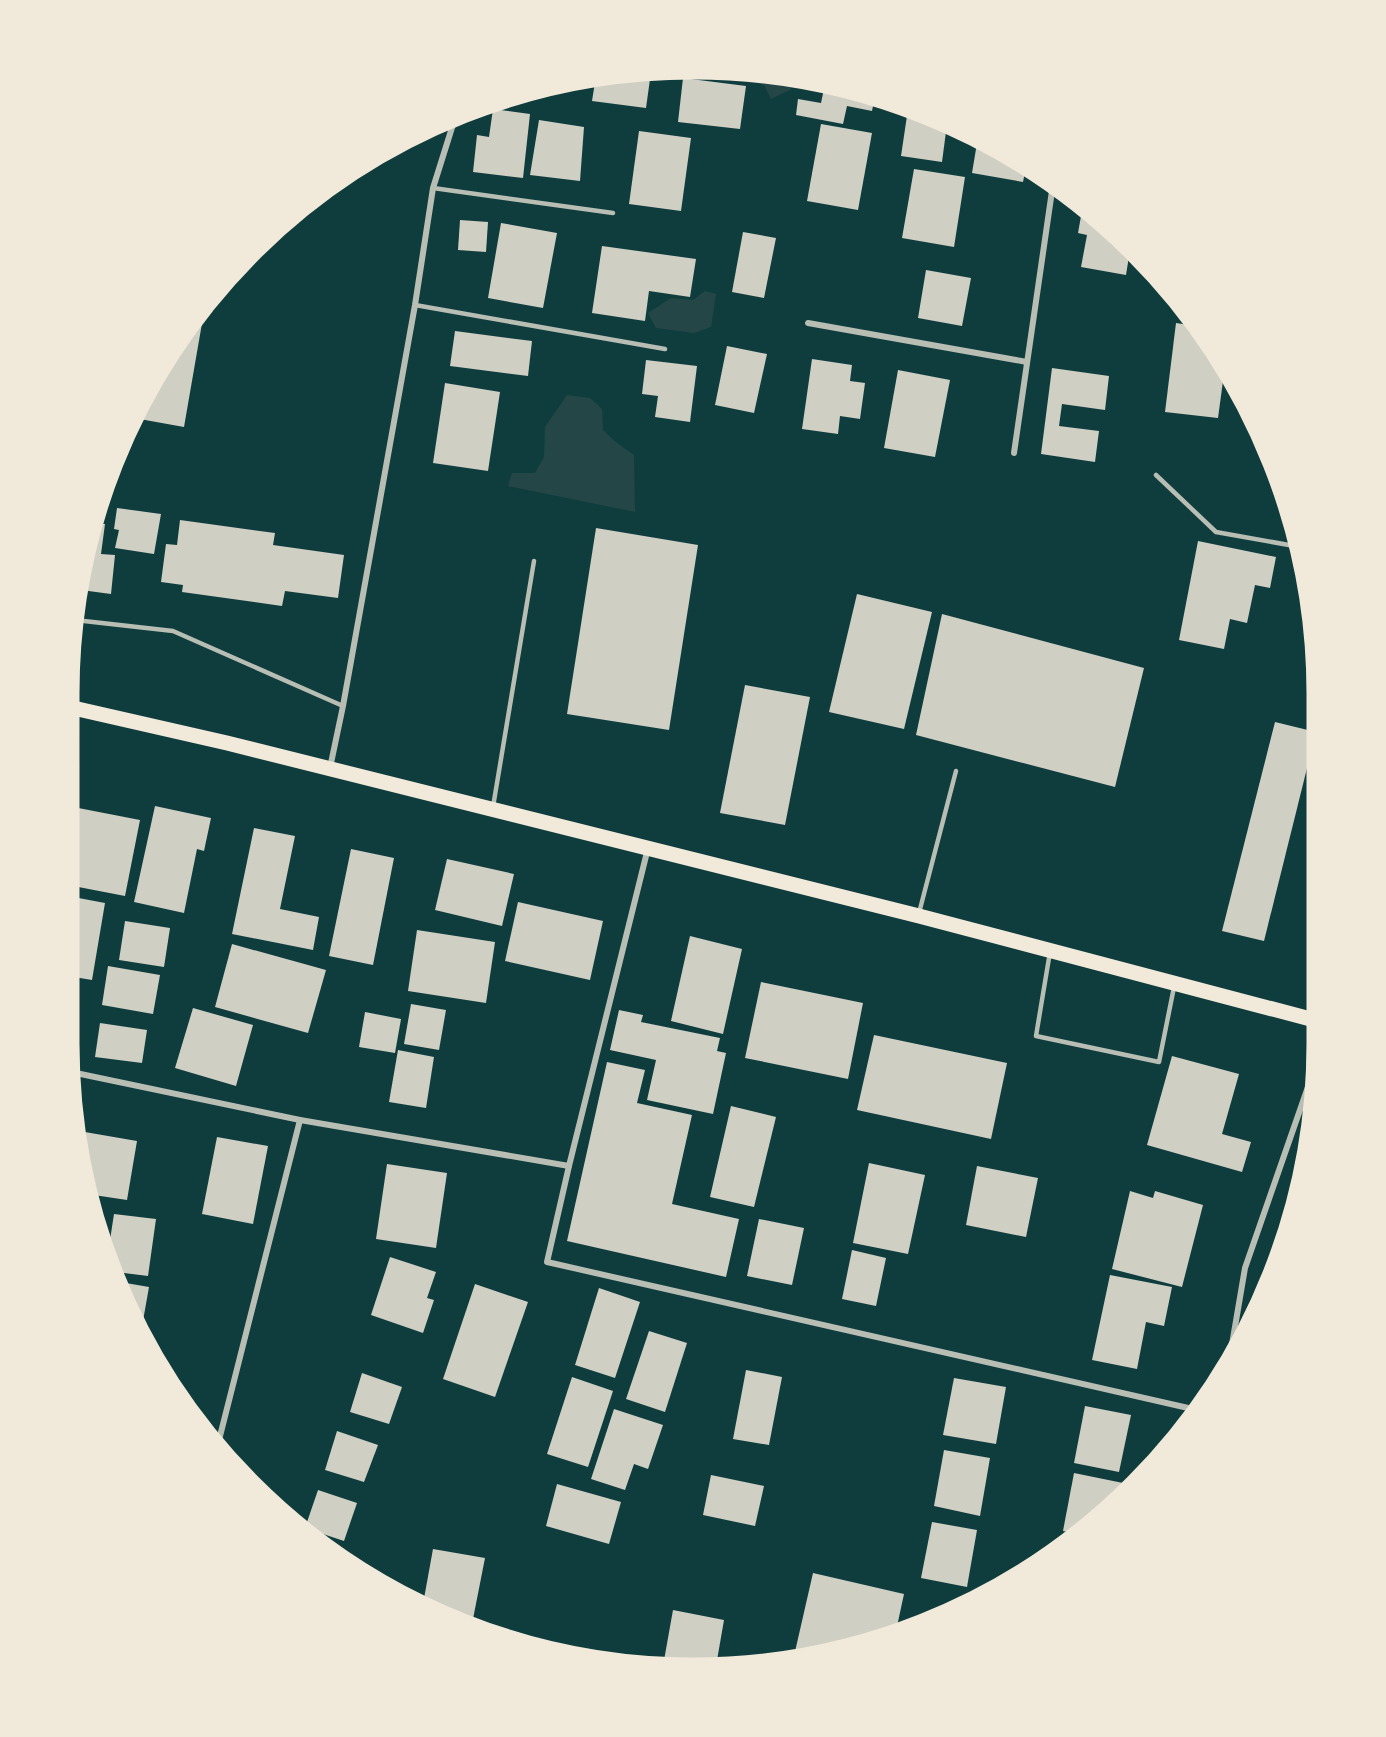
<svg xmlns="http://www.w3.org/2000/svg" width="1386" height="1737" viewBox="0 0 1386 1737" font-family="'PT Serif',serif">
  <rect width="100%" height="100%" fill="#0f3d3e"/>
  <!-- green -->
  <g fill="#244646">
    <path d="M 734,69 L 795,79 L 790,90 L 771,99 L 764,85 L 732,75 L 674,79 L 675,71 Z"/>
    <path d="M 705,291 L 716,294 L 711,327 L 694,333 L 656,328 L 648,313 L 671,298 L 693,300 Z"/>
    <path d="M 567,395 L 590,398 L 602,409 L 603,430 L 617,443 L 634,455 L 635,512 L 508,486 L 512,473 L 535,473 L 544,457 L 545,427 Z"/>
  </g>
  <!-- building -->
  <g fill="#cfcfc3">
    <path d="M 627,72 L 651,72 L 646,108 L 592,101 L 596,76 L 612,73 Z"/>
    <path d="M 683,78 L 746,86 L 740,129 L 678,122 Z"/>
    <path d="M 825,84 L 855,89 L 875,96 L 872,111 L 847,106 L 843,124 L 796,115 L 798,99 L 821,103 Z"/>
    <path d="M 493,109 L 530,114 L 523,178 L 473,172 L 477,135 L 489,137 Z"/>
    <path d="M 908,109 L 947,124 L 942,162 L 901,156 Z"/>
    <path d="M 539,120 L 584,127 L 580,181 L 530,175 Z"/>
    <path d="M 821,124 L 872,133 L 858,210 L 807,201 Z"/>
    <path d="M 639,131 L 691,138 L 681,211 L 629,204 Z"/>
    <path d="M 978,137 L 1026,167 L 1023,182 L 972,173 Z"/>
    <path d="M 914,169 L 965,177 L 954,247 L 902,238 Z"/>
    <path d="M 1083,205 L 1130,250 L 1126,275 L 1081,267 L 1087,235 L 1078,233 Z"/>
    <path d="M 460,220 L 488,222 L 486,252 L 458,250 Z"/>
    <path d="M 501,223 L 557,233 L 543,308 L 488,298 Z"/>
    <path d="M 743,232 L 776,238 L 764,298 L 732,292 Z"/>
    <path d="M 602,246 L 696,259 L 690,297 L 649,291 L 645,321 L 592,313 Z"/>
    <path d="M 926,270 L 971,278 L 962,326 L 918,318 Z"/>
    <path d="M 1167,285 L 1178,301 L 1164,299 Z"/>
    <path d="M 205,306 L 184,427 L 134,418 L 151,380 Z"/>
    <path d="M 1176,323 L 1196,326 L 1225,366 L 1218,418 L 1165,412 Z"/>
    <path d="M 455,331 L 532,341 L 528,376 L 450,366 Z"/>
    <path d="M 727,346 L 767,354 L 754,413 L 715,405 Z"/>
    <path d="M 812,359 L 852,365 L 850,381 L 865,383 L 860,419 L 840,416 L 838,434 L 802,429 Z"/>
    <path d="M 646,360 L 697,366 L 690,422 L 655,417 L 658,396 L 642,394 Z"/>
    <path d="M 1052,368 L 1109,376 L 1105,410 L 1062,404 L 1059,426 L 1099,431 L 1095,462 L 1041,454 Z"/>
    <path d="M 898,370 L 950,380 L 935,457 L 884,448 Z"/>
    <path d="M 445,383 L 500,392 L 488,471 L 433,463 Z"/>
    <path d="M 117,508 L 161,514 L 154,554 L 115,548 L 119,530 L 114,529 Z"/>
    <path d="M 180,520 L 275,533 L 273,545 L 344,555 L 338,598 L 285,591 L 282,606 L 182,592 L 183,585 L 161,582 L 166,544 L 177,545 Z"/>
    <path d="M 95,523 L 105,524 L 101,554 L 115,555 L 111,594 L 81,590 Z"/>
    <path d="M 596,528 L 698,545 L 669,730 L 567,714 Z"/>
    <path d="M 1198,541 L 1276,557 L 1270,588 L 1255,585 L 1247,623 L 1230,619 L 1224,649 L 1179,640 Z"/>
    <path d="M 857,594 L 932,612 L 904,729 L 829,712 Z"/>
    <path d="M 942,614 L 1144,668 L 1115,787 L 916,735 Z"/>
    <path d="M 1315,644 L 1317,652 L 1317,664 L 1313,663 Z"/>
    <path d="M 745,685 L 810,697 L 785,825 L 720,813 Z"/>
    <path d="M 1275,722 L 1316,732 L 1264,941 L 1222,931 Z"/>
    <path d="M 68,806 L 140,820 L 125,896 L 68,885 Z"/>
    <path d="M 155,806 L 211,818 L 204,851 L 197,849 L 184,913 L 134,902 Z"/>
    <path d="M 254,828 L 295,836 L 280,909 L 319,917 L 313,950 L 232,934 Z"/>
    <path d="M 351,849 L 394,858 L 373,965 L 329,956 Z"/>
    <path d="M 447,859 L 514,874 L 502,926 L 435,910 Z"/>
    <path d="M 68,896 L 105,903 L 92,980 L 68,976 Z"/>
    <path d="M 518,902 L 603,921 L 590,980 L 505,961 Z"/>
    <path d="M 125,921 L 170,928 L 164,967 L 119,960 Z"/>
    <path d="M 417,930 L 495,942 L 486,1003 L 408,991 Z"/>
    <path d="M 690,936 L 742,949 L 723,1034 L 671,1021 Z"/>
    <path d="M 232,944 L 326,970 L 308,1033 L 215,1007 Z"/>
    <path d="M 108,966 L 160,975 L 153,1014 L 102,1005 Z"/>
    <path d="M 761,982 L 863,1003 L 848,1079 L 745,1058 Z"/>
    <path d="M 411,1004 L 446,1010 L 439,1050 L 404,1044 Z"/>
    <path d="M 193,1008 L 253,1025 L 236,1086 L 175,1068 Z"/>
    <path d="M 619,1010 L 643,1015 L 641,1022 L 720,1038 L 717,1051 L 726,1053 L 713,1114 L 647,1100 L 656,1060 L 610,1050 Z"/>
    <path d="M 365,1012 L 401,1019 L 395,1053 L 359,1047 Z"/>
    <path d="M 100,1023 L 147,1030 L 142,1063 L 95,1057 Z"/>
    <path d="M 874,1035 L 1007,1063 L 991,1139 L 857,1110 Z"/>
    <path d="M 398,1050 L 434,1057 L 426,1108 L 389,1102 Z"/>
    <path d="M 1172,1056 L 1239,1074 L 1222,1134 L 1251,1142 L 1242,1172 L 1147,1145 Z"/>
    <path d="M 607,1062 L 645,1070 L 637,1103 L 692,1115 L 672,1204 L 739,1219 L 726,1277 L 567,1241 Z"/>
    <path d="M 731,1106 L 776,1117 L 754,1207 L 710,1197 Z"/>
    <path d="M 79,1131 L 137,1141 L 127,1200 L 87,1194 Z"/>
    <path d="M 217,1137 L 268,1146 L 253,1224 L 202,1214 Z"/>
    <path d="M 869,1163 L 925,1175 L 908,1254 L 853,1243 Z"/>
    <path d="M 387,1164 L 447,1173 L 436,1248 L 376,1239 Z"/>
    <path d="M 977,1166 L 1038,1178 L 1026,1237 L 966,1225 Z"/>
    <path d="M 1130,1191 L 1153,1198 L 1155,1191 L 1203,1205 L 1182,1287 L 1112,1269 Z"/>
    <path d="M 114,1214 L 156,1219 L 148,1276 L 116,1272 L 108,1253 Z"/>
    <path d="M 759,1219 L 804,1228 L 792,1285 L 747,1276 Z"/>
    <path d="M 852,1250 L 886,1258 L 876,1306 L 842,1299 Z"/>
    <path d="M 390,1257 L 436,1272 L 427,1298 L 434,1300 L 423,1333 L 371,1315 Z"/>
    <path d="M 1110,1275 L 1172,1287 L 1164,1326 L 1146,1322 L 1137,1369 L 1092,1360 Z"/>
    <path d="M 120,1282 L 149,1287 L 141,1332 Z"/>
    <path d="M 475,1284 L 528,1302 L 495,1397 L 443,1379 Z"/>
    <path d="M 599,1288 L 640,1302 L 615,1378 L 575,1365 Z"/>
    <path d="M 649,1331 L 687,1343 L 665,1412 L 626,1399 Z"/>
    <path d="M 746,1370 L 782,1377 L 769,1445 L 733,1439 Z"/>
    <path d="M 362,1373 L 402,1387 L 389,1424 L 350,1412 Z"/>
    <path d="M 572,1377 L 613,1391 L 588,1467 L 547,1454 Z"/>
    <path d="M 954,1378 L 1006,1387 L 996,1444 L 943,1435 Z"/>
    <path d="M 1085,1406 L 1131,1415 L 1119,1472 L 1074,1463 Z"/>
    <path d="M 614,1409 L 663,1425 L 648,1469 L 634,1464 L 625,1490 L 591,1479 Z"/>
    <path d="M 337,1431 L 378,1445 L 364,1482 L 325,1470 Z"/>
    <path d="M 944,1450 L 990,1458 L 980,1516 L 934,1506 Z"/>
    <path d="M 1074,1473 L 1123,1483 L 1120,1498 L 1106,1514 L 1078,1534 L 1063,1531 Z"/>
    <path d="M 711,1475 L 764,1486 L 755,1526 L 703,1515 Z"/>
    <path d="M 557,1484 L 621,1502 L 609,1544 L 546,1526 Z"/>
    <path d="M 318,1490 L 357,1503 L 344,1541 L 305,1528 Z"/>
    <path d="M 932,1522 L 977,1530 L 967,1587 L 921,1578 Z"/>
    <path d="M 433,1549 L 485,1558 L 472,1624 L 423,1604 Z"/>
    <path d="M 813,1573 L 904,1594 L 896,1631 L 855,1648 L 794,1656 Z"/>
    <path d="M 673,1610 L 724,1620 L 716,1666 L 693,1669 L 663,1666 Z"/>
  </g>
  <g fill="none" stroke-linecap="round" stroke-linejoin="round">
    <!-- service -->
    <g stroke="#b8beb3" stroke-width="4.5">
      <path d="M 433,188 L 613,213"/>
      <path d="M 415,305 L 665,349"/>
      <path d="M 1156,475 L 1216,532 L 1300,547"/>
      <path d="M 75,620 L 173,631 L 343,706"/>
      <path d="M 493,807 L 534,561"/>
      <path d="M 919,913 L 956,771"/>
      <path d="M 1050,952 L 1036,1036 L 1159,1062 L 1174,987"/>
    </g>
    <!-- minor -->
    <g stroke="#b8beb3" stroke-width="6">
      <path d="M 808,323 L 1027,362"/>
      <path d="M 1014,453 L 1053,184"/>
      <path d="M 330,768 L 343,706 L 415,305 L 433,188 L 455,118"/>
      <path d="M 71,1072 L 300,1120 L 569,1166 L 648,848"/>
      <path d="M 569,1166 L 547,1262 L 1197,1410"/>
      <path d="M 1229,1362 L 1245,1268 L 1317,1061"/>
      <path d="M 218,1444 L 300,1120"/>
    </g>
    <!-- primary -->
    <path stroke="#f1e9da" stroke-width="15" d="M 69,707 L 227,743 L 919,916 L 1318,1021"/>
  </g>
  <!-- crop -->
  <path d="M0 0H1386V1737H0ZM693 78H693A615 615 0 0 1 1308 693V1044A615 615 0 0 1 693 1659H693A615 615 0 0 1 78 1044V693A615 615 0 0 1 693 78Z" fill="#f1e9da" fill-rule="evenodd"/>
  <path fill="none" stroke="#f1e9da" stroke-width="3" d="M693 78H693A615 615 0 0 1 1308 693V1044A615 615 0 0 1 693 1659H693A615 615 0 0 1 78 1044V693A615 615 0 0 1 693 78Z"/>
</svg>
